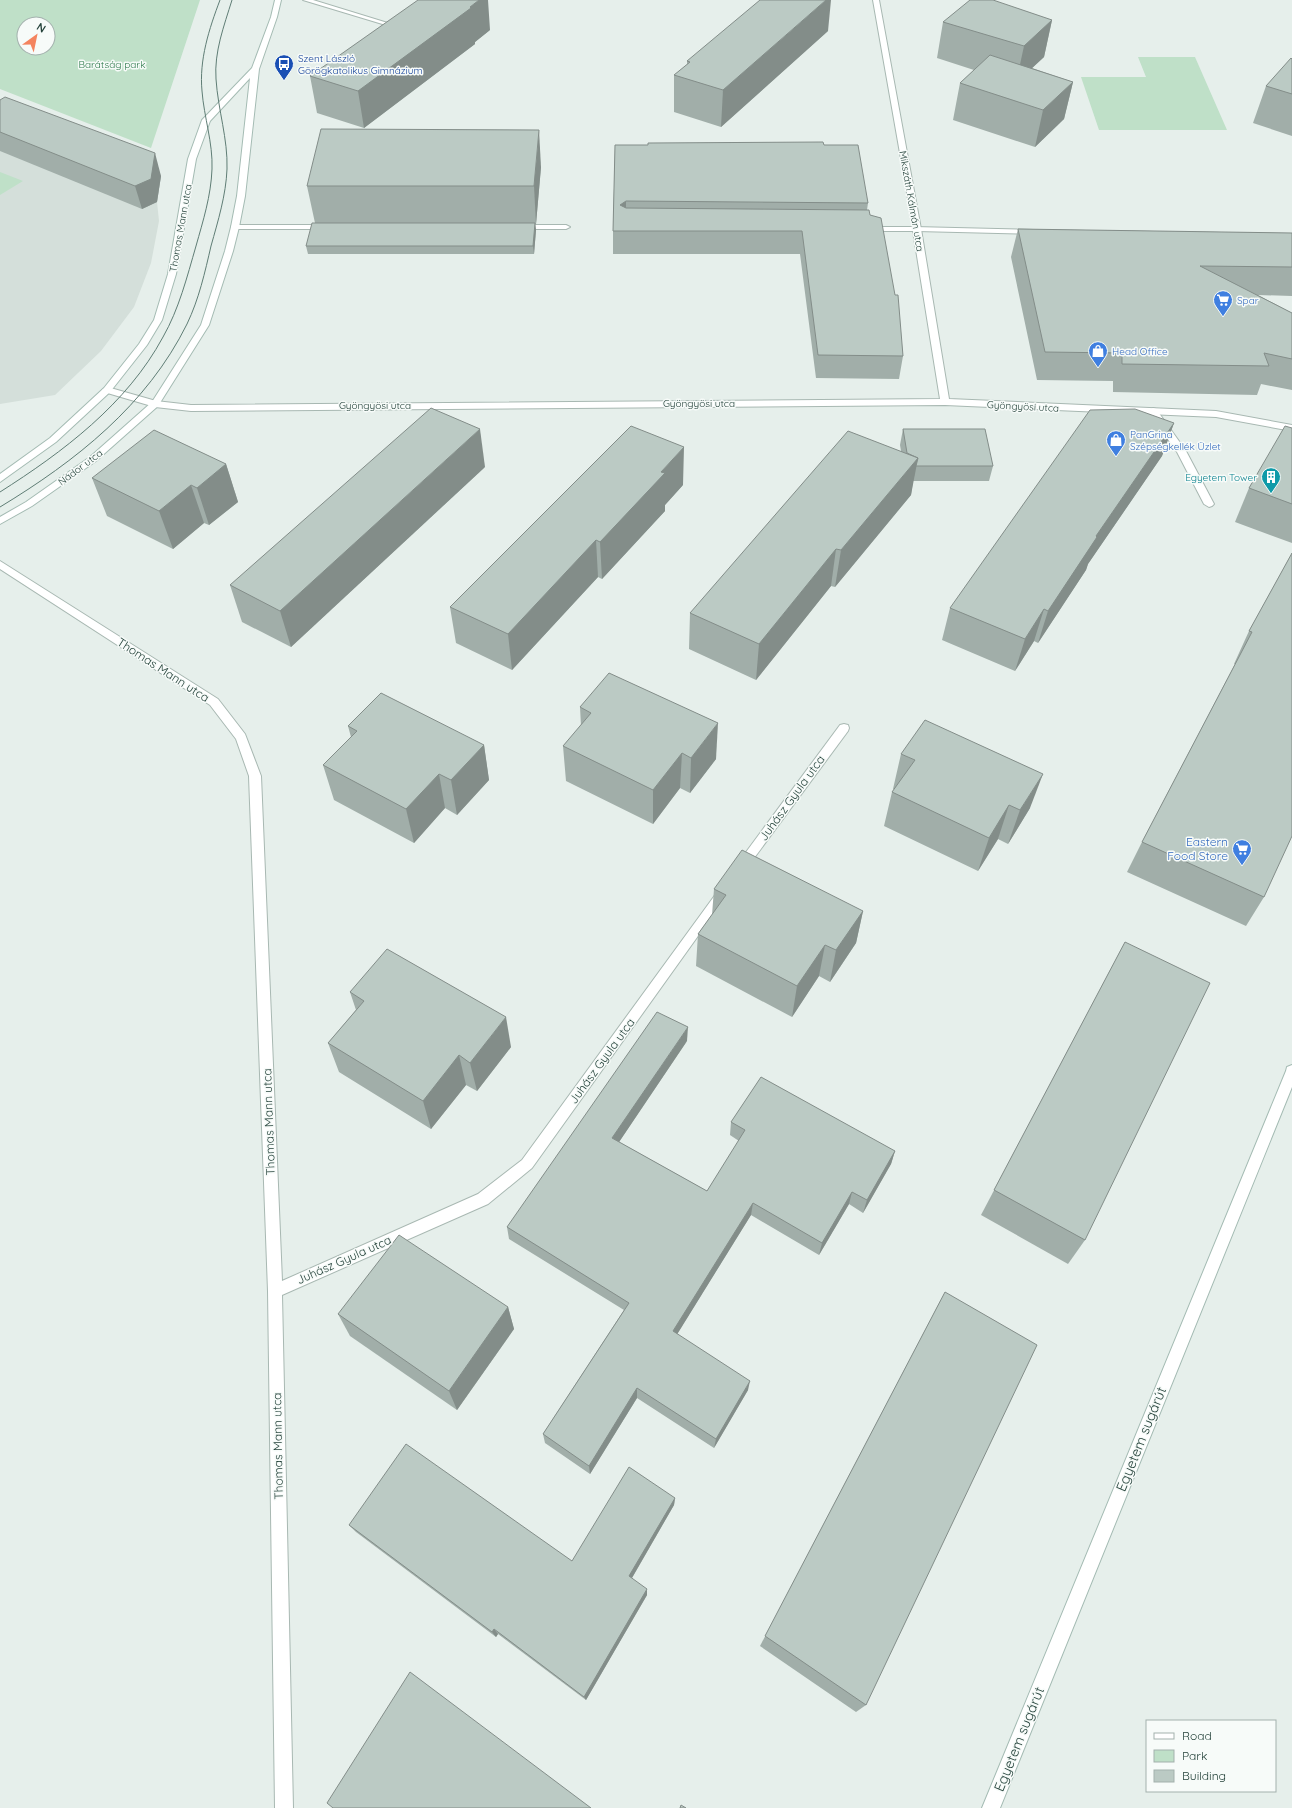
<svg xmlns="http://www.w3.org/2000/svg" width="1292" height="1808" viewBox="0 0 1292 1808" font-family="Quicksand,sans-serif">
  <rect width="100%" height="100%" fill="#e6efeb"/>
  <!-- built -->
  <path fill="#d4dfda" d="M 0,105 L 156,162 L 161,176 L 157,202 L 159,221 L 151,263 L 134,307 L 101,351 L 55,395 L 0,404 Z"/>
  <!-- green -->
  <g fill="#bfe0c8" fill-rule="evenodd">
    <path d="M 0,0 L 200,0 L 151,148 L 0,89 ZM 24,24 L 48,24 L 48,48 L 24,48 Z"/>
    <path d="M 1138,57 L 1195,57 L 1227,130 L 1099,130 L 1081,77 L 1146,77 Z"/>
    <path d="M 0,172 L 23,181 L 0,195 Z"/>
  </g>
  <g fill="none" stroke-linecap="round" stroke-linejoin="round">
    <!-- lane casing -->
    <g stroke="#a8b8b2" stroke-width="2">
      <g id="lane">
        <path d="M 303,0 L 313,0 L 404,28 L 399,29 Z"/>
        <path d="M 914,227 L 1033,230 L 1037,232 L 1033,234 L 917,231 L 914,231 Z"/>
        <path d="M 1153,408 L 1156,409 L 1186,451 L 1214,504 L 1212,506 L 1209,507 L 1204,504 L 1177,452 L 1148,411 Z"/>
      </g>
    </g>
    <!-- street casing -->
    <g stroke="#a8b8b2" stroke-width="2">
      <g id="street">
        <path d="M 873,0 L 879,0 L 921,229 L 949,399 L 1216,411 L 1292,425 L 1292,431 L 1216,417 L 945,405 L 191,411 L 155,407 L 104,392 L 102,390 L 107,387 L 156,401 L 191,405 L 940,399 L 913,231 L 868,231 L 864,229 L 868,227 L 913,227 Z"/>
        <path d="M 232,225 L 325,225 L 329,227 L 325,229 L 235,229 L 231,227 Z"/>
        <path d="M 517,225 L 566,225 L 570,227 L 566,229 L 517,229 Z"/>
        <path d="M 0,561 L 218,699 L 245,734 L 261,776 L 282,1281 L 478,1194 L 522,1160 L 718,891 L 722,889 L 726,891 L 728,894 L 532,1168 L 488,1204 L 282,1295 L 293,1808 L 275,1808 L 268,1291 L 249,776 L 236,739 L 210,705 L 0,569 Z"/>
        <path d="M 844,724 L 848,725 L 849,728 L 848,731 L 746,869 L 742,871 L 738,869 L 736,866 L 738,863 L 840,725 Z"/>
      </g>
    </g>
    <!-- secondary casing -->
    <g stroke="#a4bbb3" stroke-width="2">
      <g id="secondary">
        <path d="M 275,0 L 281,0 L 277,17 L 259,69 L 245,196 L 239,227 L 233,251 L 209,325 L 158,406 L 96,461 L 32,506 L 0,524 L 0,517 L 26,502 L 90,457 L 152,402 L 201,325 L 225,251 L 231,227 L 237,196 L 250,78 L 210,121 L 196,159 L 176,274 L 162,320 L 147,345 L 110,392 L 56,442 L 0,482 L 0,474 L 50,438 L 104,388 L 139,344 L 154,320 L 168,274 L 188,159 L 202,120 L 252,68 L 271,17 Z"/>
        <path d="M 1292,1065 L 1292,1087 L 1000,1808 L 982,1808 L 1286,1071 L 1287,1067 Z"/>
      </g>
    </g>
    <!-- lane -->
    <use href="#lane" fill="#fff" fill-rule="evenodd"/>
    <!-- street -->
    <use href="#street" fill="#fff" fill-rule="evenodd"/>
    <!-- secondary -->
    <use href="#secondary" fill="#fff" fill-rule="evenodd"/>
    <!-- tram -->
    <g stroke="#5f7d75" stroke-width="1">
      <path d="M 0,492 C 63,452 127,404 163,337 C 179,309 187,277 196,246 C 203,221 211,196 212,169 C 213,143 204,117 202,91 C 199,60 209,29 220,0"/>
      <path d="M 0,507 C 76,461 147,405 187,324 C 199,299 205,272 211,246 C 218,221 226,195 227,169 C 228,139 218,110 216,79 C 214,52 224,26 232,0"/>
    </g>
  </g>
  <!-- wall -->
  <g fill="#a1aea9">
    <path d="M 1052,20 L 1044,57 L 1032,68 L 1073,82 L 1064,119 L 1035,147 L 953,120 L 960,83 L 974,70 L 937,58 L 943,22 Z"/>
    <path d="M 490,30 L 475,42 L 475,44 L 364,128 L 317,113 L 310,76 Z"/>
    <path d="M 828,31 L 721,127 L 674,112 L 674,75 L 687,65 L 687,61 Z"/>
    <path d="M 1292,59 L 1292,136 L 1253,123 L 1266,86 Z"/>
    <path d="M 0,100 L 161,176 L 157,202 L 142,209 L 0,151 Z"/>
    <path d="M 615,145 L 824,145 L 868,203 L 867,210 L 903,356 L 899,379 L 816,378 L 800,254 L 613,254 L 613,231 Z"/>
    <path d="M 541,167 L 536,224 L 535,224 L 536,230 L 534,254 L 308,254 L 306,246 L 315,223 L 307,186 Z"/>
    <path d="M 1018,229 L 1292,233 L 1292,296 L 1258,295 L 1292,313 L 1292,390 L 1261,384 L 1257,395 L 1113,392 L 1113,381 L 1037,380 L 1011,257 Z"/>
    <path d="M 1174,423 L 1162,456 L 1088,564 L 1086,570 L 1038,643 L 1034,641 L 1015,671 L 942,640 L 950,608 Z"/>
    <path d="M 1292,428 L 1292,543 L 1235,522 L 1249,488 Z"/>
    <path d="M 903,429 L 993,466 L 989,481 L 913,481 L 911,495 L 835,587 L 831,586 L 756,680 L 689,649 L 690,613 L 901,451 L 900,445 Z"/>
    <path d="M 226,464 L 238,502 L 209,525 L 204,523 L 173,549 L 107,516 L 92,478 Z"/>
    <path d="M 485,467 L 291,647 L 242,622 L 230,585 Z"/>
    <path d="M 683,485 L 665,505 L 665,511 L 602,579 L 598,577 L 512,670 L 456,643 L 450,607 Z"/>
    <path d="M 1292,553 L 1264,897 L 1246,926 L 1127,872 L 1142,842 L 1235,664 L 1234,664 L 1249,631 Z"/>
    <path d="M 580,707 L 716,759 L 690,793 L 680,788 L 653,824 L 566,781 L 563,746 L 581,726 Z"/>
    <path d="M 348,726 L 484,745 L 489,780 L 457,815 L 445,808 L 414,843 L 334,800 L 323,765 L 351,737 Z"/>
    <path d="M 901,754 L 1030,808 L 1008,844 L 998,839 L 978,871 L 884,826 L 892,792 L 894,789 L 893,789 Z"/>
    <path d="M 714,889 L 863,911 L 856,943 L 830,982 L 819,976 L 792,1017 L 696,966 L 698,934 L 712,915 Z"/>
    <path d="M 1125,942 L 1085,1240 L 1068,1264 L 981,1215 Z"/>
    <path d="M 350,992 L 511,1047 L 477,1091 L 466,1085 L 431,1129 L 339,1072 L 328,1043 L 356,1010 Z"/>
    <path d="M 687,1041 L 619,1142 L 707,1191 L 739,1141 L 730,1135 L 731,1122 L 895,1151 L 891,1164 L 863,1213 L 849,1204 L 819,1255 L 751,1215 L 677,1334 L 748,1390 L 714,1448 L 637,1398 L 590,1474 L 545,1443 L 543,1434 L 624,1310 L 509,1239 L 507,1227 Z"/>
    <path d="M 945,1292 L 866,1705 L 856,1712 L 760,1646 Z"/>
    <path d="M 508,1307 L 514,1329 L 457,1410 L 350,1336 L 338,1314 Z"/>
    <path d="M 675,1498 L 674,1505 L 632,1578 L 647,1595 L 586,1700 L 498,1634 L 496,1637 L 356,1532 L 349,1525 L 572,1561 Z"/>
  </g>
  <!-- shaded-wall -->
  <g fill="#838d89">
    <path d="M 479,0 L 488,0 L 490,30 L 475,42 L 475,44 L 364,128 L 358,91 Z"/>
    <path d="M 826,0 L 831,0 L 828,31 L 721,127 L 723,90 Z"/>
    <path d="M 1052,20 L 1044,57 L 1016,83 L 1024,46 Z"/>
    <path d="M 1073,82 L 1064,119 L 1035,147 L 1043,110 Z"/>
    <path d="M 539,130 L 541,167 L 536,224 L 534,186 Z"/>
    <path d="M 155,153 L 161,176 L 157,202 L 142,209 L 135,186 Z"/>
    <path d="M 626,201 L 626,224 L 620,205 Z"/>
    <path d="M 535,223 L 536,230 L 534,254 L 533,246 Z"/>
    <path d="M 1174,423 L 1162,456 L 1088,564 L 1086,570 L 1038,643 L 1048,611 L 1096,536 Z"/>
    <path d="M 480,429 L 485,467 L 291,647 L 280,611 Z"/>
    <path d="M 684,447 L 683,485 L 665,505 L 665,511 L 602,579 L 600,542 L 661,472 Z"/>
    <path d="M 918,458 L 911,495 L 835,587 L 841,550 Z"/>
    <path d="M 226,464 L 238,502 L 209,525 L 197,488 Z"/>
    <path d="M 191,485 L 204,523 L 173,549 L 159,511 Z"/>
    <path d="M 596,540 L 598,577 L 512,670 L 508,634 Z"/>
    <path d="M 836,549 L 831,586 L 756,680 L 759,644 Z"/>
    <path d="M 1044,609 L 1034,641 L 1015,671 L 1025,639 Z"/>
    <path d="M 718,723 L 716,759 L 690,793 L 691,758 Z"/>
    <path d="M 484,745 L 489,780 L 457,815 L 451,780 Z"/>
    <path d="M 682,753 L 680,788 L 653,824 L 653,790 Z"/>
    <path d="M 439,774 L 445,808 L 414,843 L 406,809 Z"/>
    <path d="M 1043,774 L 1030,808 L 1008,844 L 1020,810 Z"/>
    <path d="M 1009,805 L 998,839 L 978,871 L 989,838 Z"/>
    <path d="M 863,911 L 856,943 L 830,982 L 836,950 Z"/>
    <path d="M 825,945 L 819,976 L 792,1017 L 797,986 Z"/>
    <path d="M 506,1017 L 511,1047 L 477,1091 L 470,1063 Z"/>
    <path d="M 688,1027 L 687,1041 L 613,1151 L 612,1138 Z"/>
    <path d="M 459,1055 L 466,1085 L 431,1129 L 423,1101 Z"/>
    <path d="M 895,1151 L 891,1164 L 863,1213 L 867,1200 Z"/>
    <path d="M 852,1192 L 849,1204 L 819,1255 L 822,1243 Z"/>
    <path d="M 753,1203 L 751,1215 L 673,1341 L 673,1331 Z"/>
    <path d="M 508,1307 L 514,1329 L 457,1410 L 449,1391 Z"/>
    <path d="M 750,1381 L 748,1390 L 714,1448 L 716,1439 Z"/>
    <path d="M 637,1388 L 637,1398 L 590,1474 L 589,1466 Z"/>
    <path d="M 675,1498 L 674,1505 L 629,1583 L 629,1576 Z"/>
    <path d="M 647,1589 L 647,1595 L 586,1700 L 584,1697 Z"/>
    <path d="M 494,1629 L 498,1634 L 496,1637 L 492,1632 Z"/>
  </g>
  <!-- building -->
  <g fill="#bbcac4" stroke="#838d89">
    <path d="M 418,0 L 479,0 L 470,7 L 471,8 L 358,91 L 310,76 Z"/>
    <path d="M 760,0 L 826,0 L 723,90 L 674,75 L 690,62 L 687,61 Z"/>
    <path d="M 970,0 L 993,0 L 1052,20 L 1024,46 L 943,22 Z"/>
    <path d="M 990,55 L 1073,82 L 1043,110 L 960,83 Z"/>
    <path d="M 1291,58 L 1292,59 L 1292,94 L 1266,86 Z"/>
    <path d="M 5,97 L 155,153 L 151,179 L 135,186 L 0,132 L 0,100 Z"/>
    <path d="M 321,129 L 539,130 L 534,186 L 307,186 Z"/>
    <path d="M 823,142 L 824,145 L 858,145 L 868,203 L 626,201 L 620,205 L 626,208 L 869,210 L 870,215 L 881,218 L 895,295 L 898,295 L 903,356 L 818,355 L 802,231 L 613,231 L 615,145 L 648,145 L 648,143 Z"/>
    <path d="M 312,223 L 535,223 L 533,246 L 306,246 Z"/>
    <path d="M 1018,229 L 1292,233 L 1292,267 L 1200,266 L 1292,313 L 1292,359 L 1264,353 L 1269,366 L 1122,364 L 1122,353 L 1045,352 Z"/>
    <path d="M 431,408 L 480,429 L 280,611 L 230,585 Z"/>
    <path d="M 1135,409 L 1174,423 L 1096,536 L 1097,537 L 1048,611 L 1044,609 L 1025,639 L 950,608 L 1090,410 Z"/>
    <path d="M 631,426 L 684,447 L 661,472 L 665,473 L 600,542 L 596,540 L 508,634 L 450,607 Z"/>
    <path d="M 1285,426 L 1292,428 L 1292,504 L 1249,488 Z"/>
    <path d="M 903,429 L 985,429 L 993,466 L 916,466 L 918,458 L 907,453 Z"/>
    <path d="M 154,430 L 226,464 L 197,488 L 191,485 L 159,511 L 92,478 Z"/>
    <path d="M 848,431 L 918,458 L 841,550 L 836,549 L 759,644 L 690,613 Z"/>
    <path d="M 1292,553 L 1292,836 L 1264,897 L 1142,842 L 1252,632 L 1249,631 Z"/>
    <path d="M 609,673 L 718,723 L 691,758 L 682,753 L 653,790 L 563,746 L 591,713 L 580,707 Z"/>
    <path d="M 381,693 L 484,745 L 451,780 L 439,774 L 406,809 L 323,765 L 357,731 L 348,726 Z"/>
    <path d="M 925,720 L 1043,774 L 1020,810 L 1009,805 L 989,838 L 892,792 L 915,760 L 901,754 Z"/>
    <path d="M 742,850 L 863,911 L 836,950 L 825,945 L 797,986 L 698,934 L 726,895 L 714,889 Z"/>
    <path d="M 1125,942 L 1210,983 L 1085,1240 L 994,1190 Z"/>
    <path d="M 387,949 L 506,1017 L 470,1063 L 459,1055 L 423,1101 L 328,1043 L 364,1001 L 350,992 Z"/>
    <path d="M 657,1012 L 688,1027 L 612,1138 L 707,1191 L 745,1130 L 731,1122 L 761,1077 L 895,1151 L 867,1200 L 852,1192 L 822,1243 L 753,1203 L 673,1331 L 750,1381 L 716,1439 L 637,1388 L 589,1466 L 543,1434 L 629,1303 L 507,1227 Z"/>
    <path d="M 399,1235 L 508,1307 L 449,1391 L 338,1314 Z"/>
    <path d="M 945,1292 L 1037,1345 L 866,1705 L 765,1636 Z"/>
    <path d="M 406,1444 L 572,1561 L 629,1467 L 675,1498 L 629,1576 L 647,1589 L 584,1697 L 494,1629 L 492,1632 L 349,1525 Z"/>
    <path d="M 410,1672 L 591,1808 L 333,1808 L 327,1803 Z"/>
    <path d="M 681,1805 L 686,1808 L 680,1808 Z"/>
  </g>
  <!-- icons -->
  <defs>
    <g id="bus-pin" transform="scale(1)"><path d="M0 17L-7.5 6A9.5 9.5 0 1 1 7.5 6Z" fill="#1a4fb4" stroke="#f7fbf9"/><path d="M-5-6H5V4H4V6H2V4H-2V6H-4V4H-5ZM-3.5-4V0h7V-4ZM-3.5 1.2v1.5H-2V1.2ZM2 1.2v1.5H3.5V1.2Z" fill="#fff"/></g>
    <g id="supermarket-pin" transform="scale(1)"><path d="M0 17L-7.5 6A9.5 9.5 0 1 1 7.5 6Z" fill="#3f7fe0" stroke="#f7fbf9"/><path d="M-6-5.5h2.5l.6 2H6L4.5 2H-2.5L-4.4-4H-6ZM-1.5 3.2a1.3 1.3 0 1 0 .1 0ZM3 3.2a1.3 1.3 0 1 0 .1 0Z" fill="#fff"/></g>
    <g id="shop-pin" transform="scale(1)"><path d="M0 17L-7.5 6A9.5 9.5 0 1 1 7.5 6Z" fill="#3f7fe0" stroke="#f7fbf9"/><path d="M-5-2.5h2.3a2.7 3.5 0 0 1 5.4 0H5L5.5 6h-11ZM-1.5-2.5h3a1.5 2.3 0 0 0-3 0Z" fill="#fff"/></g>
    <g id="building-pin" transform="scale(1)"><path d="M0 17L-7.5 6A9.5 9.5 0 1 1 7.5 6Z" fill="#0f9aa8" stroke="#f7fbf9"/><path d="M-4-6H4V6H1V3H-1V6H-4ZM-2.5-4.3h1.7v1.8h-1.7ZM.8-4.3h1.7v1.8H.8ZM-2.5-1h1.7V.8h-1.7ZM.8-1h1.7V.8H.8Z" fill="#fff"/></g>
  </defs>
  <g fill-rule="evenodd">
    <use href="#bus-pin" x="284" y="64"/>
    <use href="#supermarket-pin" x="1223" y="300"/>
    <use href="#shop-pin" x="1098" y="351"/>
    <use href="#shop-pin" x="1116" y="440"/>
    <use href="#building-pin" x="1271" y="477"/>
    <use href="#supermarket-pin" x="1242" y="849"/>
  </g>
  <g text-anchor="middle" stroke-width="3" stroke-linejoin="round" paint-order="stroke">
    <!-- far-transit labels -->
    <g font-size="10" fill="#164399" stroke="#f7fbf9" text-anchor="start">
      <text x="298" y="62">Szent László<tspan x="298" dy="12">Görögkatolikus Gimnázium</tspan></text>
    </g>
    <!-- far-park labels -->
    <g font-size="10" fill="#2d7a4b" stroke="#f7fbf9">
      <text x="112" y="68">Barátság park</text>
    </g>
    <!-- far-street labels -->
    <g font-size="10" fill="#24423a" stroke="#f7fbf9">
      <text transform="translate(912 201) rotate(80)" y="4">Mikszáth Kálmán utca</text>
      <text transform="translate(180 228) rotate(-80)" y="4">Thomas Mann utca</text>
      <text x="699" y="407">Gyöngyösi utca</text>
      <text x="375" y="409">Gyöngyösi utca</text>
      <text transform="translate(1023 406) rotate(3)" y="4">Gyöngyösi utca</text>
      <text transform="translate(80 467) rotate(-37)" y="4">Nádor utca</text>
    </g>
    <!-- far-shop labels -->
    <g font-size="10" fill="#366cbe" stroke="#f7fbf9" text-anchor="start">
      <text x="1237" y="304">Spar</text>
      <text x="1112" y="355">Head Office</text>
      <text x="1130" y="438">PanGrina<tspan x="1130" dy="12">Szépségkellék Üzlet</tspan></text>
    </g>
    <!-- far-culture labels -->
    <g font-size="10" fill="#0d838f" stroke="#f7fbf9" text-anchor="end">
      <text x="1257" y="481">Egyetem Tower</text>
    </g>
    <!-- street labels -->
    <g font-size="12" fill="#24423a" stroke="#f7fbf9">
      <text transform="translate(163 670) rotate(33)" y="4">Thomas Mann utca</text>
      <text transform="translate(792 798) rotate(-54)" y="4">Juhász Gyula utca</text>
      <text transform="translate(602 1061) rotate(-54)" y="4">Juhász Gyula utca</text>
      <text transform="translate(269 1122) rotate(-92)" y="4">Thomas Mann utca</text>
      <text transform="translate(344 1260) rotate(-24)" y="4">Juhász Gyula utca</text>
      <text transform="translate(278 1446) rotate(-91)" y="4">Thomas Mann utca</text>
    </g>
    <!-- shop labels -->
    <g font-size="12" fill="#366cbe" stroke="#f7fbf9" text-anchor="end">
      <text x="1228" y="846">Eastern<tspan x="1228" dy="14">Food Store</tspan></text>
    </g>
    <!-- near-street labels -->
    <g font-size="14" fill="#24423a" stroke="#f7fbf9">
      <text transform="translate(1141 1439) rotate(-68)" y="5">Egyetem sugárút</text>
      <text transform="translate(1019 1739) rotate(-68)" y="5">Egyetem sugárút</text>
    </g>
  </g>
  <!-- legend -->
  <rect x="1146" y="1720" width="130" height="72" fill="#f7fbf9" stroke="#a3b1ad"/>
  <rect x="1154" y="1733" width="20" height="6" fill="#ffffff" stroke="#a3b1ad"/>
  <text x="1182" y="1740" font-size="12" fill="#24423a">Road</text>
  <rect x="1154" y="1750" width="20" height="12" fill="#bfe0c8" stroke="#a3b1ad"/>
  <text x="1182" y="1760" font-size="12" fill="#24423a">Park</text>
  <rect x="1154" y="1770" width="20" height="12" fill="#bbcac4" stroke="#a3b1ad"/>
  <text x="1182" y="1780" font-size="12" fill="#24423a">Building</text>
  <!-- north arrow -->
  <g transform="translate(36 36) rotate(33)"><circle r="19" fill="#f7fbf9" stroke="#a3b1ad"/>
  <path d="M0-3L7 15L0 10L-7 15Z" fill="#f4845f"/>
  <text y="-6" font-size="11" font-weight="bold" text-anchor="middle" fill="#24423a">N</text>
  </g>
</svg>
